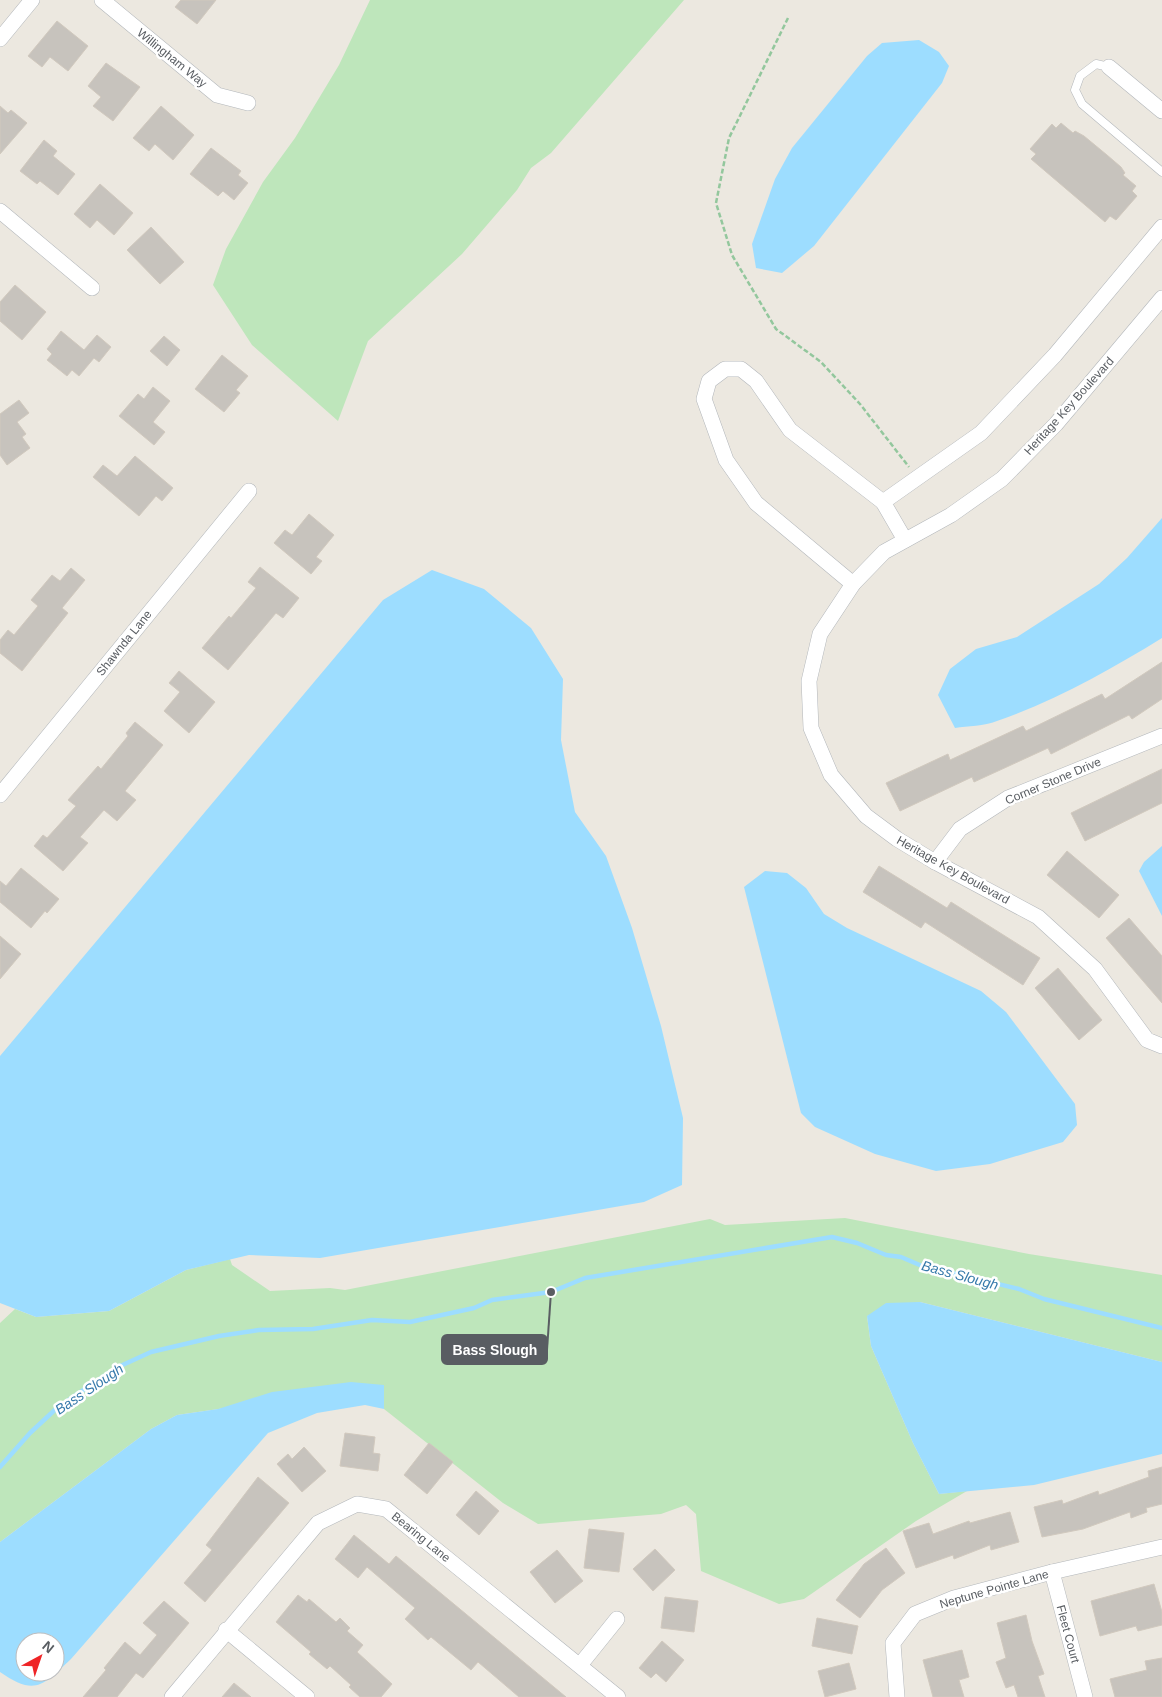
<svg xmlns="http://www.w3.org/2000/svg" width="1162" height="1697" viewBox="0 0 1162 1697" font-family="Arial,sans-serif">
  <rect width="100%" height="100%" fill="#ece8e0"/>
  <!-- green -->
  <g fill="#bee6bb">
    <path d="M 370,0 L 684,0 L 551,153 L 531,168 L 517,190 L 462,254 L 368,341 L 338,421 L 252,345 L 213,285 L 226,249 L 263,182 L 295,138 L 339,65 Z"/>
    <path d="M 845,1218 L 1029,1254 L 1162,1275 L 1162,1362 L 920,1302 L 867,1316 L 871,1346 L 913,1443 L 939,1494 L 967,1491 L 916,1521 L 804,1599 L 779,1604 L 701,1571 L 696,1514 L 686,1505 L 661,1514 L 538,1524 L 503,1503 L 384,1409 L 384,1385 L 177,1415 L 151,1429 L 0,1542 L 0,1323 L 15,1309 L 36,1317 L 109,1311 L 186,1270 L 230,1259 L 232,1265 L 270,1291 L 330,1288 L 345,1290 L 710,1219 L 725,1225 Z"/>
  </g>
  <!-- water -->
  <g fill="#9dddff" fill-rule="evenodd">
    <path d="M 919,40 L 939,52 L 949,66 L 942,83 L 814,246 L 782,273 L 756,268 L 752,244 L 775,179 L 792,148 L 867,56 L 882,43 Z"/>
    <path d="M 1162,518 L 1162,638 C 1110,670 1055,701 997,721 C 984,726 968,726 955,728 L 938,695 L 950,669 L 976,649 L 1017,637 L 1099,584 L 1127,558 Z"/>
    <path d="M 432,570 L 484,589 L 531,628 L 563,679 L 561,740 L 575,812 L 606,856 L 632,928 L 661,1026 L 683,1118 L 682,1185 L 644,1202 L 320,1258 L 249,1255 L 186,1270 L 109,1311 L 36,1317 L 0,1303 L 0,1056 L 383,600 Z"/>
    <path d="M 1162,846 L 1162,916 L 1139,871 L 1144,862 Z"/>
    <path d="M 765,871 L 787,873 L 806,888 L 824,914 L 847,928 L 981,991 L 1006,1012 L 1075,1104 L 1077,1125 L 1063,1142 L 990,1164 L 936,1171 L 875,1154 L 815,1127 L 801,1113 L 744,887 Z"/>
    <path d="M 920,1302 L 1162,1362 L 1162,1454 L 1034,1485 L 939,1494 L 913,1443 L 871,1346 L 867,1316 L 886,1303 Z"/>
    <path d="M 351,1382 L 384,1385 L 384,1409 L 365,1405 L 317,1413 L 268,1433 L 71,1659 C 43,1685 36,1697 0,1672 L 0,1542 L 151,1429 L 177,1415 L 218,1409 L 272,1392 ZM 25,1642 L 55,1642 L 55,1672 L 25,1672 Z"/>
  </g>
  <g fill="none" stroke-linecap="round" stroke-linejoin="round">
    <!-- stream -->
    <path stroke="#9dddff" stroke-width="4.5" d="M 0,1467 L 30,1433 L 58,1407 L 116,1368 L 151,1352 L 219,1336 L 259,1330 L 313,1329 L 372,1320 L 410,1322 L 474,1308 L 492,1300 L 551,1292 L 585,1278 L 832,1237 L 857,1243 L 886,1255 L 901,1257 L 922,1266 L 1019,1289 L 1044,1299 L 1162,1328"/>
  </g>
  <!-- building -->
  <g fill="#c7c3bd" stroke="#d1c9be">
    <path d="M 181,0 L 216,0 L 197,24 L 175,7 Z"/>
    <path d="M 57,21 L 88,46 L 68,71 L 50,57 L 42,67 L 28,56 Z"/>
    <path d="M 106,63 L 140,87 L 113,121 L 93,106 L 101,97 L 88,86 Z"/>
    <path d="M 0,106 L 8,113 L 11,110 L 27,123 L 0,154 Z"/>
    <path d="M 161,106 L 194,135 L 173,160 L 155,144 L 149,151 L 133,138 Z"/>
    <path d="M 1061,123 L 1073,133 L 1075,131 L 1084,136 L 1107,155 L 1121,167 L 1125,173 L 1123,175 L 1136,186 L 1132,191 L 1137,196 L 1116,220 L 1110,216 L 1105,222 L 1031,159 L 1036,154 L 1030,149 L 1052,124 L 1056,128 Z"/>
    <path d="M 44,140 L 57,151 L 53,156 L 75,174 L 58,195 L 40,181 L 37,184 L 20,171 Z"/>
    <path d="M 211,148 L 241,171 L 238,175 L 248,183 L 234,200 L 223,191 L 218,196 L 190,174 Z"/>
    <path d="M 100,184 L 133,213 L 114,235 L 97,220 L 90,228 L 74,214 Z"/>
    <path d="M 151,227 L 184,262 L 160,284 L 127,250 Z"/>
    <path d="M 15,285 L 46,312 L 22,340 L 0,321 L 0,302 Z"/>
    <path d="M 61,331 L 84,350 L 97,335 L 111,347 L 99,362 L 94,358 L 79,376 L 72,370 L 67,376 L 47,360 L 52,354 L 47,349 Z"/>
    <path d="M 164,336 L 180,350 L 167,366 L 150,351 Z"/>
    <path d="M 222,355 L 248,376 L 236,390 L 240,393 L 224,412 L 195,389 Z"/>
    <path d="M 153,387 L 170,401 L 153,422 L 165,432 L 154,445 L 119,416 L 138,394 L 144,399 Z"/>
    <path d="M 19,400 L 29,413 L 17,422 L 26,434 L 22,437 L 30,448 L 7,465 L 0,455 L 0,414 Z"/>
    <path d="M 135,456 L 173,488 L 162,501 L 156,496 L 139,516 L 93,477 L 103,465 L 117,476 Z"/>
    <path d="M 309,514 L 334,535 L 316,557 L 322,561 L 311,574 L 274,543 L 285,530 L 292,535 Z"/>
    <path d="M 260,567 L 299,598 L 283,618 L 276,613 L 228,670 L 202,648 L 229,616 L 231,618 L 256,588 L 248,582 Z"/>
    <path d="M 71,568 L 85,580 L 62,608 L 68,613 L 22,671 L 0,653 L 0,640 L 8,630 L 14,635 L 38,606 L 31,600 L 52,575 L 60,581 Z"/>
    <path d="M 1162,662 L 1162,699 L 1132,719 L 1129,715 L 1051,754 L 1048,748 L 974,782 L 972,777 L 900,811 L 886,783 L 948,754 L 950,760 L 1023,726 L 1026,731 L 1102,694 L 1105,699 Z"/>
    <path d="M 179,671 L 215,702 L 189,733 L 164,711 L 180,692 L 169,683 Z"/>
    <path d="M 135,722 L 163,745 L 125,791 L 136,800 L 117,821 L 104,810 L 80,837 L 88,843 L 63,871 L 34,846 L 43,835 L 47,838 L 76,806 L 68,800 L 98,766 L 101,769 L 128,736 L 126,733 Z"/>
    <path d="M 1162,769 L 1162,803 L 1085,841 L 1071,813 Z"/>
    <path d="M 1067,851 L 1119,895 L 1099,918 L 1047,875 Z"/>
    <path d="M 879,866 L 947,908 L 951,902 L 1040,958 L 1023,985 L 925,922 L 921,928 L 863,892 Z"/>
    <path d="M 21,868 L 59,899 L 47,913 L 45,911 L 31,928 L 0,902 L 0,881 L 6,886 Z"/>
    <path d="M 1129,918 L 1162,956 L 1162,1003 L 1106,938 Z"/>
    <path d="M 0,936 L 21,954 L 0,979 Z"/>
    <path d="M 1058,968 L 1102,1020 L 1079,1040 L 1035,988 Z"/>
    <path d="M 345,1433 L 375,1437 L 373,1453 L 380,1454 L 378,1471 L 340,1466 Z"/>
    <path d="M 429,1443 L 453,1462 L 427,1494 L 404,1475 Z"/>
    <path d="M 304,1447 L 326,1471 L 302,1492 L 277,1464 L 288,1454 L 292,1459 Z"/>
    <path d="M 1162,1467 L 1162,1504 L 1146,1508 L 1147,1512 L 1131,1518 L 1130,1512 L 1083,1529 L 1042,1537 L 1034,1507 L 1062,1500 L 1063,1504 L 1098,1491 L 1099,1495 L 1149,1477 L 1148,1471 Z"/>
    <path d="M 258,1477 L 289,1503 L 205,1602 L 184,1583 L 212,1550 L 206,1545 Z"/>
    <path d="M 476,1491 L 499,1511 L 479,1535 L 456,1515 Z"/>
    <path d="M 1010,1512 L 1019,1542 L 991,1550 L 990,1545 L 954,1559 L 953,1555 L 916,1568 L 903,1531 L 929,1523 L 933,1534 L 969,1521 L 970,1523 Z"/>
    <path d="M 589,1529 L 624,1533 L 619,1572 L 584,1568 Z"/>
    <path d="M 354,1535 L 389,1564 L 396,1556 L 566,1697 L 519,1697 L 478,1662 L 471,1670 L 431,1637 L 428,1640 L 405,1619 L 415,1608 L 367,1567 L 358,1578 L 335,1559 Z"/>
    <path d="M 886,1548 L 905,1573 L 882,1590 L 860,1618 L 836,1600 L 864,1564 Z"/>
    <path d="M 655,1549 L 675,1570 L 653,1591 L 633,1569 Z"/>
    <path d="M 557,1550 L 583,1581 L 555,1603 L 530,1572 Z"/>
    <path d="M 1154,1584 L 1162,1612 L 1162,1625 L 1138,1631 L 1136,1626 L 1100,1636 L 1091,1601 Z"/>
    <path d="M 298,1595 L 307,1602 L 309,1599 L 336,1622 L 340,1618 L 350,1628 L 347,1631 L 363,1645 L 357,1652 L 392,1684 L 381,1697 L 360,1697 L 349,1687 L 351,1685 L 330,1666 L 327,1669 L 309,1654 L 311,1652 L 276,1622 Z"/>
    <path d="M 665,1597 L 698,1601 L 694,1632 L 661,1628 Z"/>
    <path d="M 164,1601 L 189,1623 L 143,1678 L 136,1673 L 117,1697 L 83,1697 L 106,1670 L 104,1668 L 125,1642 L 140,1655 L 157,1635 L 143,1623 Z"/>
    <path d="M 1026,1615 L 1032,1641 L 1044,1674 L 1038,1676 L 1045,1697 L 1018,1697 L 1014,1685 L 1006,1688 L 996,1662 L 1006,1658 L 997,1623 Z"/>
    <path d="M 817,1618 L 858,1626 L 852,1654 L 812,1646 Z"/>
    <path d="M 662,1641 L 684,1660 L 666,1682 L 656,1673 L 651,1678 L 639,1668 Z"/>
    <path d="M 962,1650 L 969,1677 L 959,1680 L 964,1697 L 933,1697 L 923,1660 Z"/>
    <path d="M 1162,1658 L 1162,1697 L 1115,1697 L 1110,1679 L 1147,1670 L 1145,1661 Z"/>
    <path d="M 849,1663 L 856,1689 L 825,1697 L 818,1671 Z"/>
    <path d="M 234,1683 L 251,1697 L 222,1697 Z"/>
  </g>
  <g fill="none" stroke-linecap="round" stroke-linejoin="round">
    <!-- service casing -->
    <g stroke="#b3b7bb" stroke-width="9">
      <path id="service" d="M 1109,67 L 1096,64 L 1080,76 L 1075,90 L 1082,104 L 1162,172"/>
    </g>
    <!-- minor casing -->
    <g stroke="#b3b7bb" stroke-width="16">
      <g id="minor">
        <path d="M 102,0 L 217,95 L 248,103"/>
        <path d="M 0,39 L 32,0"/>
        <path d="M 1109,67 L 1162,111"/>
        <path d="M 0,211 L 92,288"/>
        <path d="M 1162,298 L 1056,424 L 1002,479 L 951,515 L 884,552 L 853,584 L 820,634 L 809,681 L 811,728 L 831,775 L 866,816 L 897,839 L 935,862 L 1038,917 L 1095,969 L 1147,1040 L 1162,1046"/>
        <path d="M 905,540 L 883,502 L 981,433 L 1055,355 L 1162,227"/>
        <path d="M 853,584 L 756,503 L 726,460 L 704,399 L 709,381 L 725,369 L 741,369 L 756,381 L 790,430 L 883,502"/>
        <path d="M 0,795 L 249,491"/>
        <path d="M 935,862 L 960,829 L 1008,798 L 1162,736"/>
        <path d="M 1052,1572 L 1085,1697"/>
        <path d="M 226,1630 L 307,1697"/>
        <path d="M 580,1665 L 617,1619"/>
        <path d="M 172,1697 L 318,1523 L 357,1504 L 386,1509 L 618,1697"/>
        <path d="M 897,1697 L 893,1643 L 915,1614 L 954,1598 L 1052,1572 L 1162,1547"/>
      </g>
    </g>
    <!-- path -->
    <path stroke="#93c79d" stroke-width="2.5" stroke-dasharray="5 2.5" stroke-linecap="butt" d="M 788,18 L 729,138 L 716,203 L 732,255 L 776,329 L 821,362 L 860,404 L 909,467"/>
    <!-- service -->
    <use href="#service" stroke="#fff" stroke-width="8"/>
    <!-- minor -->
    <use href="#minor" stroke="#fff" stroke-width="15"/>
  </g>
  <g text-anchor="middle" stroke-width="5" stroke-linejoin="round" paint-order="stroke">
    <!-- street labels -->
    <g font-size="12" fill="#595d62" stroke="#fff">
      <text transform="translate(172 58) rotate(39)" y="4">Willingham Way</text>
      <text transform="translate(1069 406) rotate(-48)" y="4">Heritage Key Boulevard</text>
      <text transform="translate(124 643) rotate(-51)" y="4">Shawnda Lane</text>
      <text transform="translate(1053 781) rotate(-23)" y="4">Corner Stone Drive</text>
      <text transform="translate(953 870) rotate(29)" y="4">Heritage Key Boulevard</text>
      <text transform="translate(421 1537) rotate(39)" y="4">Bearing Lane</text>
      <text transform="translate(994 1589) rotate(-16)" y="4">Neptune Pointe Lane</text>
      <text transform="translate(1068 1634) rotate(75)" y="4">Fleet Court</text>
    </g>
    <!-- water labels -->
    <g font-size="14" font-style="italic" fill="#367aab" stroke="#fff">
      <text transform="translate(960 1275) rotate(15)" y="5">Bass Slough</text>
      <text transform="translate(89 1389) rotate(-34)" y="5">Bass Slough</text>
    </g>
  </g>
  <!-- callouts -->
  <path fill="none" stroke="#595d62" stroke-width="2" d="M551 1292L547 1350"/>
  <circle fill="#595d62" stroke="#fff" stroke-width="2" cx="551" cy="1292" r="5"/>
  <rect fill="#595d62" stroke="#595d62" stroke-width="2" x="442" y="1335" width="105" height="29" rx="5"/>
  <g font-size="14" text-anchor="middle" font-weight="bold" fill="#fff">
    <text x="495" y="1355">Bass Slough</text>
  </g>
  <!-- north arrow -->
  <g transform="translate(40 1657) rotate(40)"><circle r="24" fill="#ffffff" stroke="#bdbec0"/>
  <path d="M0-4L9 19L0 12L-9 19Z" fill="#ef2426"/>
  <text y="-8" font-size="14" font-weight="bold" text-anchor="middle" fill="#595d62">N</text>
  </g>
</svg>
